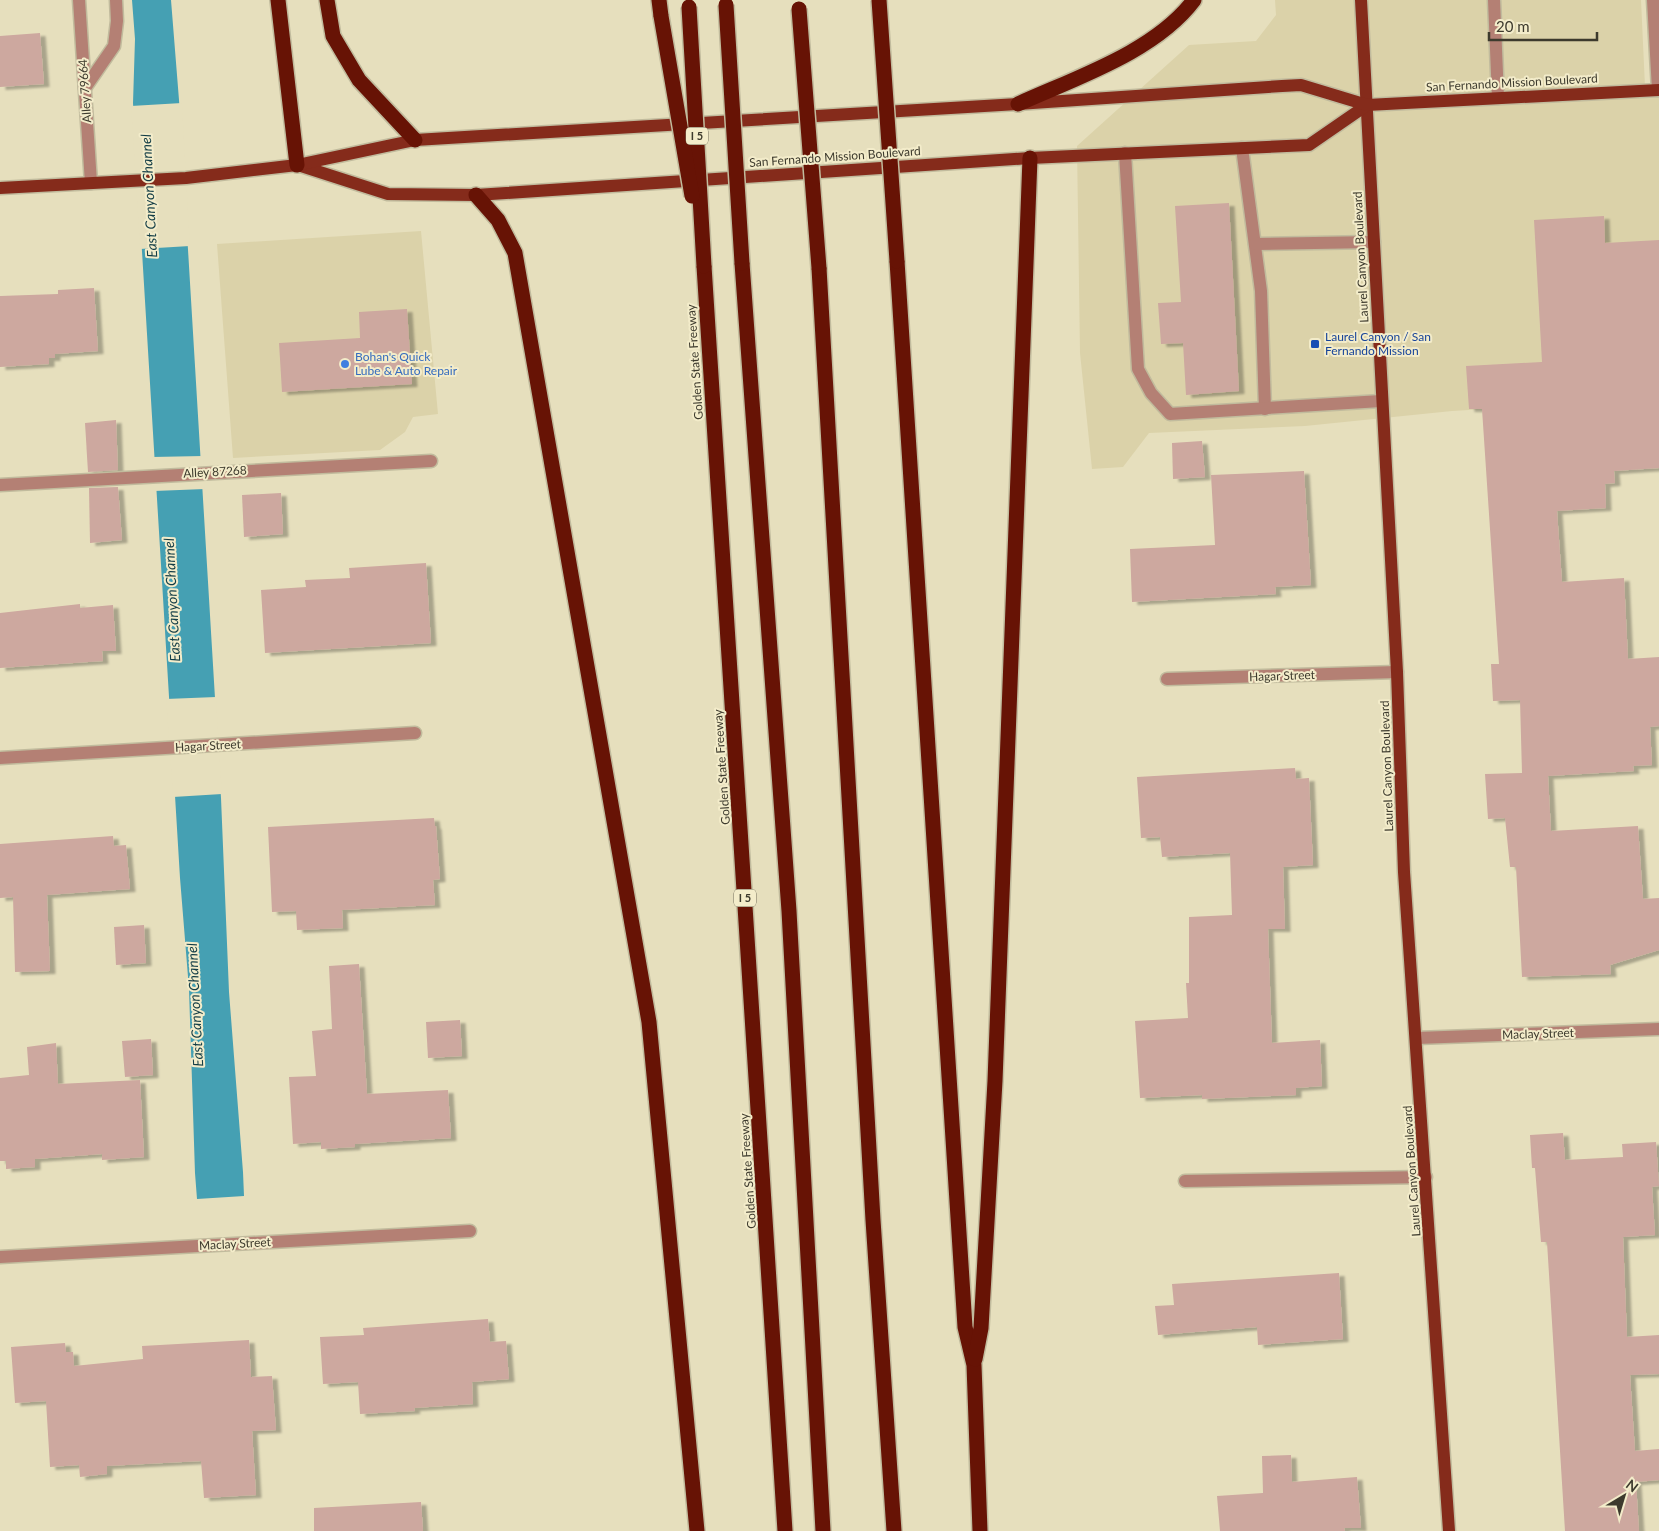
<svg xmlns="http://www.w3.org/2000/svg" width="1659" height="1531" viewBox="0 0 1659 1531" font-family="Lato,sans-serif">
  <defs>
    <filter id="shadow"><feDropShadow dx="5.5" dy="3" stdDeviation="1" flood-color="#0004"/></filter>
  </defs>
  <rect width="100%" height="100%" fill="#e6dfbd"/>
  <!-- built -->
  <g fill="#dbd2a9">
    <path d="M 1275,0 L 1641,0 L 1645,87 L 1659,89 L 1659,316 L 1614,401 L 1452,411 L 1305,426 L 1149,433 L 1123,467 L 1092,469 L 1080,353 L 1077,146 L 1189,45 L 1256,41 L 1276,15 Z"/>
    <path d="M 421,231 L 438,414 L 413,417 L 405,432 L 380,450 L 233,458 L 217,244 Z"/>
  </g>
  <!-- water -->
  <path fill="#45a0b3" d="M 132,0 L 171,0 L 179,100 L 221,798 L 229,992 L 243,1172 L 244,1196 L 197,1199 L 195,1173 L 189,989 L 180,878 L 133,103 L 135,39 Z"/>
  <!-- pier -->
  <g fill="#e6dfbd">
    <path d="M 182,103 L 190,246 L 140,249 L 131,106 Z"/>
    <path d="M 203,456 L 205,489 L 154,491 L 152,457 Z"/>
    <path d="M 216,697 L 222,794 L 173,797 L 166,699 Z"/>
  </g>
  <!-- building -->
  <g fill="#cda89f" filter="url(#shadow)">
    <path d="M 40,33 L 44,84 L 0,87 L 0,36 Z"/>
    <path d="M 1229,203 L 1239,391 L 1186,395 L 1183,343 L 1161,344 L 1158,303 L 1181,302 L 1175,206 Z"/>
    <path d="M 1604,216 L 1605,243 L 1659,240 L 1659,468 L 1614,471 L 1615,483 L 1605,484 L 1606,508 L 1557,511 L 1562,582 L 1624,578 L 1628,659 L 1659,657 L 1659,726 L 1650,727 L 1652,765 L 1633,766 L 1634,771 L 1548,776 L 1551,831 L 1638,826 L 1643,899 L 1659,898 L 1659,950 L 1610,965 L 1611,974 L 1522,977 L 1516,867 L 1510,867 L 1505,818 L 1488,819 L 1485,774 L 1522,773 L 1520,700 L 1493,701 L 1491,664 L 1499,664 L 1482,409 L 1469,409 L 1466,366 L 1542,362 L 1534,220 Z"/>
    <path d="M 94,288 L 98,351 L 55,354 L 55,358 L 49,358 L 49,364 L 0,367 L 0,296 L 58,294 L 58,290 Z"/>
    <path d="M 407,309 L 412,384 L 282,392 L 279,343 L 360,338 L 359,312 Z"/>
    <path d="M 116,420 L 118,470 L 88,472 L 85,423 Z"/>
    <path d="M 1202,441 L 1205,477 L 1173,479 L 1172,443 Z"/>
    <path d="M 1304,471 L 1311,585 L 1275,587 L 1276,594 L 1132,602 L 1130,549 L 1215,545 L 1211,475 Z"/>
    <path d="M 118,487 L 122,540 L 90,543 L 89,488 Z"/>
    <path d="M 281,493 L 283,534 L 244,537 L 242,495 Z"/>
    <path d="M 426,563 L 431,643 L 265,653 L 261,590 L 306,587 L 305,580 L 350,578 L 349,568 Z"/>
    <path d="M 80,604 L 80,608 L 113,605 L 116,651 L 102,651 L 103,661 L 0,668 L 0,613 Z"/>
    <path d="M 1295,768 L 1296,779 L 1309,778 L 1313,865 L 1283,867 L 1285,929 L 1268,929 L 1272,1043 L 1320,1040 L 1322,1086 L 1296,1088 L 1296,1095 L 1202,1099 L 1202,1095 L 1140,1098 L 1135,1021 L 1188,1018 L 1186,983 L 1189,983 L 1189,917 L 1232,915 L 1230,853 L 1162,857 L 1160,837 L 1141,838 L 1137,777 Z"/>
    <path d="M 434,818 L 435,826 L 436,826 L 440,879 L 433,880 L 435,905 L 342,910 L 343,928 L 297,930 L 296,911 L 272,912 L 268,827 Z"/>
    <path d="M 113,836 L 114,846 L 126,845 L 130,889 L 47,895 L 50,971 L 15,972 L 13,897 L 0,898 L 0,844 Z"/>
    <path d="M 144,925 L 146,963 L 116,965 L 114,927 Z"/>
    <path d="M 359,964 L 367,1094 L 448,1090 L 451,1138 L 355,1144 L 355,1147 L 321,1149 L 321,1142 L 293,1144 L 289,1077 L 316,1076 L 312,1031 L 332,1029 L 329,966 Z"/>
    <path d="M 460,1020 L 462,1056 L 428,1058 L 426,1022 Z"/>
    <path d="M 151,1039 L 153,1075 L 125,1077 L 122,1041 Z"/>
    <path d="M 56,1043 L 58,1084 L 140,1080 L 144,1157 L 102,1160 L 102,1154 L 35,1159 L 35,1167 L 6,1169 L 6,1161 L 0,1161 L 0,1078 L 29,1075 L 27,1047 Z"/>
    <path d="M 1563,1133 L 1565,1160 L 1623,1157 L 1622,1144 L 1656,1142 L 1659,1186 L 1652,1187 L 1655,1235 L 1623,1237 L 1627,1337 L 1659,1335 L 1659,1374 L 1630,1375 L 1635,1451 L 1659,1449 L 1659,1480 L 1636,1482 L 1639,1531 L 1565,1531 L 1547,1242 L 1541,1242 L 1535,1168 L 1532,1168 L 1530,1135 Z"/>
    <path d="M 1339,1273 L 1343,1339 L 1258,1345 L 1257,1327 L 1158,1335 L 1155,1306 L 1174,1305 L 1172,1284 Z"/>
    <path d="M 488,1319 L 490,1342 L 506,1341 L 509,1379 L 472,1382 L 473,1404 L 414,1408 L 415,1411 L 360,1414 L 358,1382 L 323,1384 L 320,1337 L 364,1335 L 363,1328 Z"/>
    <path d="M 249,1340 L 251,1377 L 272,1376 L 276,1430 L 252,1431 L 256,1495 L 204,1498 L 201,1461 L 107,1466 L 107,1474 L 80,1477 L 79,1465 L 50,1467 L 46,1401 L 15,1403 L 11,1347 L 65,1343 L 66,1352 L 73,1352 L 74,1366 L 143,1359 L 142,1346 Z"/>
    <path d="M 1291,1455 L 1292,1482 L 1357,1477 L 1361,1528 L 1344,1528 L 1345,1531 L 1220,1531 L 1217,1496 L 1263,1493 L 1262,1456 Z"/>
    <path d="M 421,1502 L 423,1531 L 314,1531 L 314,1508 Z"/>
  </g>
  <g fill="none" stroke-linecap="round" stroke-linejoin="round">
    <!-- minor casing -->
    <g stroke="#c1bb9d" stroke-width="15">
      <g id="minor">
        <path d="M 79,0 L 91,183"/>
        <path d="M 1494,0 L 1498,98"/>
        <path d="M 1653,0 L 1658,90"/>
        <path d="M 85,88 L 114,46 L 117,21 L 116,0"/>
        <path d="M 1242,148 L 1261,291 L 1265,409"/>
        <path d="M 1125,153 L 1138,369 L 1151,393 L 1170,414 L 1381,401"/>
        <path d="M 1255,244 L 1374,242"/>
        <path d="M 0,485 L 431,461"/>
        <path d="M 1167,679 L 1397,672"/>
        <path d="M 0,758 L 415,733"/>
        <path d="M 1417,1038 L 1659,1029"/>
        <path d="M 1185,1181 L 1426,1177"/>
        <path d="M 0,1257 L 470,1231"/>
      </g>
    </g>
    <!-- major casing -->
    <g stroke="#c1bb9d" stroke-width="15">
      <g id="major">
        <path d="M 1361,0 L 1397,672 L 1404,872 L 1449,1531"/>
        <path d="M 298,165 L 388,194 L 476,195 L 1030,158 L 1309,145 L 1367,105"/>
        <path d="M 0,188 L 186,178 L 297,165 L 415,140 L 1018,104 L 1282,86 L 1301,85 L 1367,105 L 1659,90"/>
      </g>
    </g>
    <!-- highway casing -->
    <g stroke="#c1bb9d" stroke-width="18">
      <g id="highway">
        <path d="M 278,0 L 297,165"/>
        <path d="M 327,0 L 333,36 L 359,80 L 415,140"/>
        <path d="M 659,0 L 661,16"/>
        <path d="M 1018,104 C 1075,78 1155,52 1194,0"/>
        <path d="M 476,195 L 498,220 L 515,253 L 649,1022 L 697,1531"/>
        <path d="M 897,261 L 965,1327 L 974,1365 L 980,1531"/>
        <path d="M 742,263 L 789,911 L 823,1531"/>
        <path d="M 704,266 L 785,1531"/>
        <path d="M 819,268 L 873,1220 L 894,1531"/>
        <path d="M 975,1359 L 981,1328 L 995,1081 L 1030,158"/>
      </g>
    </g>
    <!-- minor -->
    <use href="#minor" stroke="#b48074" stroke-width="12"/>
    <!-- major -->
    <use href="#major" stroke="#852b1b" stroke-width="12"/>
    <!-- highway -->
    <use href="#highway" stroke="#671305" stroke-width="15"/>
    <!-- highway-bridge casing -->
    <g stroke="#c1bb9d" stroke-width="18" stroke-linecap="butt">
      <g id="highway-bridge">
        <path d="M 879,0 L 897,261"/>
        <path d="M 726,5 L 742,263"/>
        <path d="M 689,7 L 704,266"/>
        <path d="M 799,9 L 819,268"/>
        <path d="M 661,16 L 692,196"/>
      </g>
    </g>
    <!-- highway-bridge -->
    <use href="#highway-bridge" stroke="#671305" stroke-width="15"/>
  </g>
  <!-- markers -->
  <rect fill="#1a4fb4" stroke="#f3ecca" stroke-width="2" x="1310" y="339" width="10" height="10" rx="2.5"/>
  <circle fill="#3f7fe0" stroke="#f3ecca" stroke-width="2" cx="345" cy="364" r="5"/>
  <g text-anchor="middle" stroke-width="4" stroke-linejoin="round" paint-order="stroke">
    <!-- shield labels -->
    <g fill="#f3ecca" stroke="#746f5c" stroke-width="1">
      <rect x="686" y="127.5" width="22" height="17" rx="4"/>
      <rect x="734" y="889.5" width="22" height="17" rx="4"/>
    </g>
    <g font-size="11" font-weight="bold" fill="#3d3a2d">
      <text x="697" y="140">I 5</text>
      <text x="745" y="902">I 5</text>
    </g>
    <!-- street labels -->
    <g font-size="12" fill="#3d3a2d" stroke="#f3ecca">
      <text transform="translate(1512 83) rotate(-3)" y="4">San Fernando Mission Boulevard</text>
      <text transform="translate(85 91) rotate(-94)" y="4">Alley 79664</text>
      <text transform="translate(835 157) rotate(-4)" y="4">San Fernando Mission Boulevard</text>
      <text transform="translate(1361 257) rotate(-93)" y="4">Laurel Canyon Boulevard</text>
      <text transform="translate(695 362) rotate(-94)" y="4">Golden State Freeway</text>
      <text transform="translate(215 472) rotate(-3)" y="4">Alley 87268</text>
      <text transform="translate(1282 676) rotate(-2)" y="4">Hagar Street</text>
      <text transform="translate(208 746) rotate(-3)" y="4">Hagar Street</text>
      <text transform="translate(1387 766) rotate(-92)" y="4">Laurel Canyon Boulevard</text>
      <text transform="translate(722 767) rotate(-94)" y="4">Golden State Freeway</text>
      <text transform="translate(1538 1034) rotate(-2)" y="4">Maclay Street</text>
      <text transform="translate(748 1171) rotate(-94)" y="4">Golden State Freeway</text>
      <text transform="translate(1412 1171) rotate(-94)" y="4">Laurel Canyon Boulevard</text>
      <text transform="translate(235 1244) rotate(-3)" y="4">Maclay Street</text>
    </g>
    <!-- transit labels -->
    <g font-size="12" fill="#164399" stroke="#f3ecca" text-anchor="start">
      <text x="1325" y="341">Laurel Canyon / San<tspan x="1325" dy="14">Fernando Mission</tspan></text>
    </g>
    <!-- shop labels -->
    <g font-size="12" fill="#366cbe" stroke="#f3ecca" text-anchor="start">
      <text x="355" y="361">Bohan's Quick<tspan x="355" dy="14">Lube &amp; Auto Repair</tspan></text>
    </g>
    <!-- water labels -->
    <g font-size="14" font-style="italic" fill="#123c45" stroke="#f3ecca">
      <text transform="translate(149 196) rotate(-93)" y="5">East Canyon Channel</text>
      <text transform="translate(172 600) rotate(-93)" y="5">East Canyon Channel</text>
      <text transform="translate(195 1005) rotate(-93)" y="5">East Canyon Channel</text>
    </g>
  </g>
  <!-- north arrow -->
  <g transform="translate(1624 1496) rotate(38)" stroke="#f3ecca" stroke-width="4" paint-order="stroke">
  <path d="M0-4L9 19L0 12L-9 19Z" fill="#3d3a2d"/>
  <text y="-8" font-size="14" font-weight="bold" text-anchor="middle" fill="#3d3a2d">N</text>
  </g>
  <!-- scale -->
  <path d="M1489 32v8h108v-8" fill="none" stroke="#3d3a2d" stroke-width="2.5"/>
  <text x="1496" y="32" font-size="15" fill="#3d3a2d" stroke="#f3ecca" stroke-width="4" paint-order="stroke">20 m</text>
</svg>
